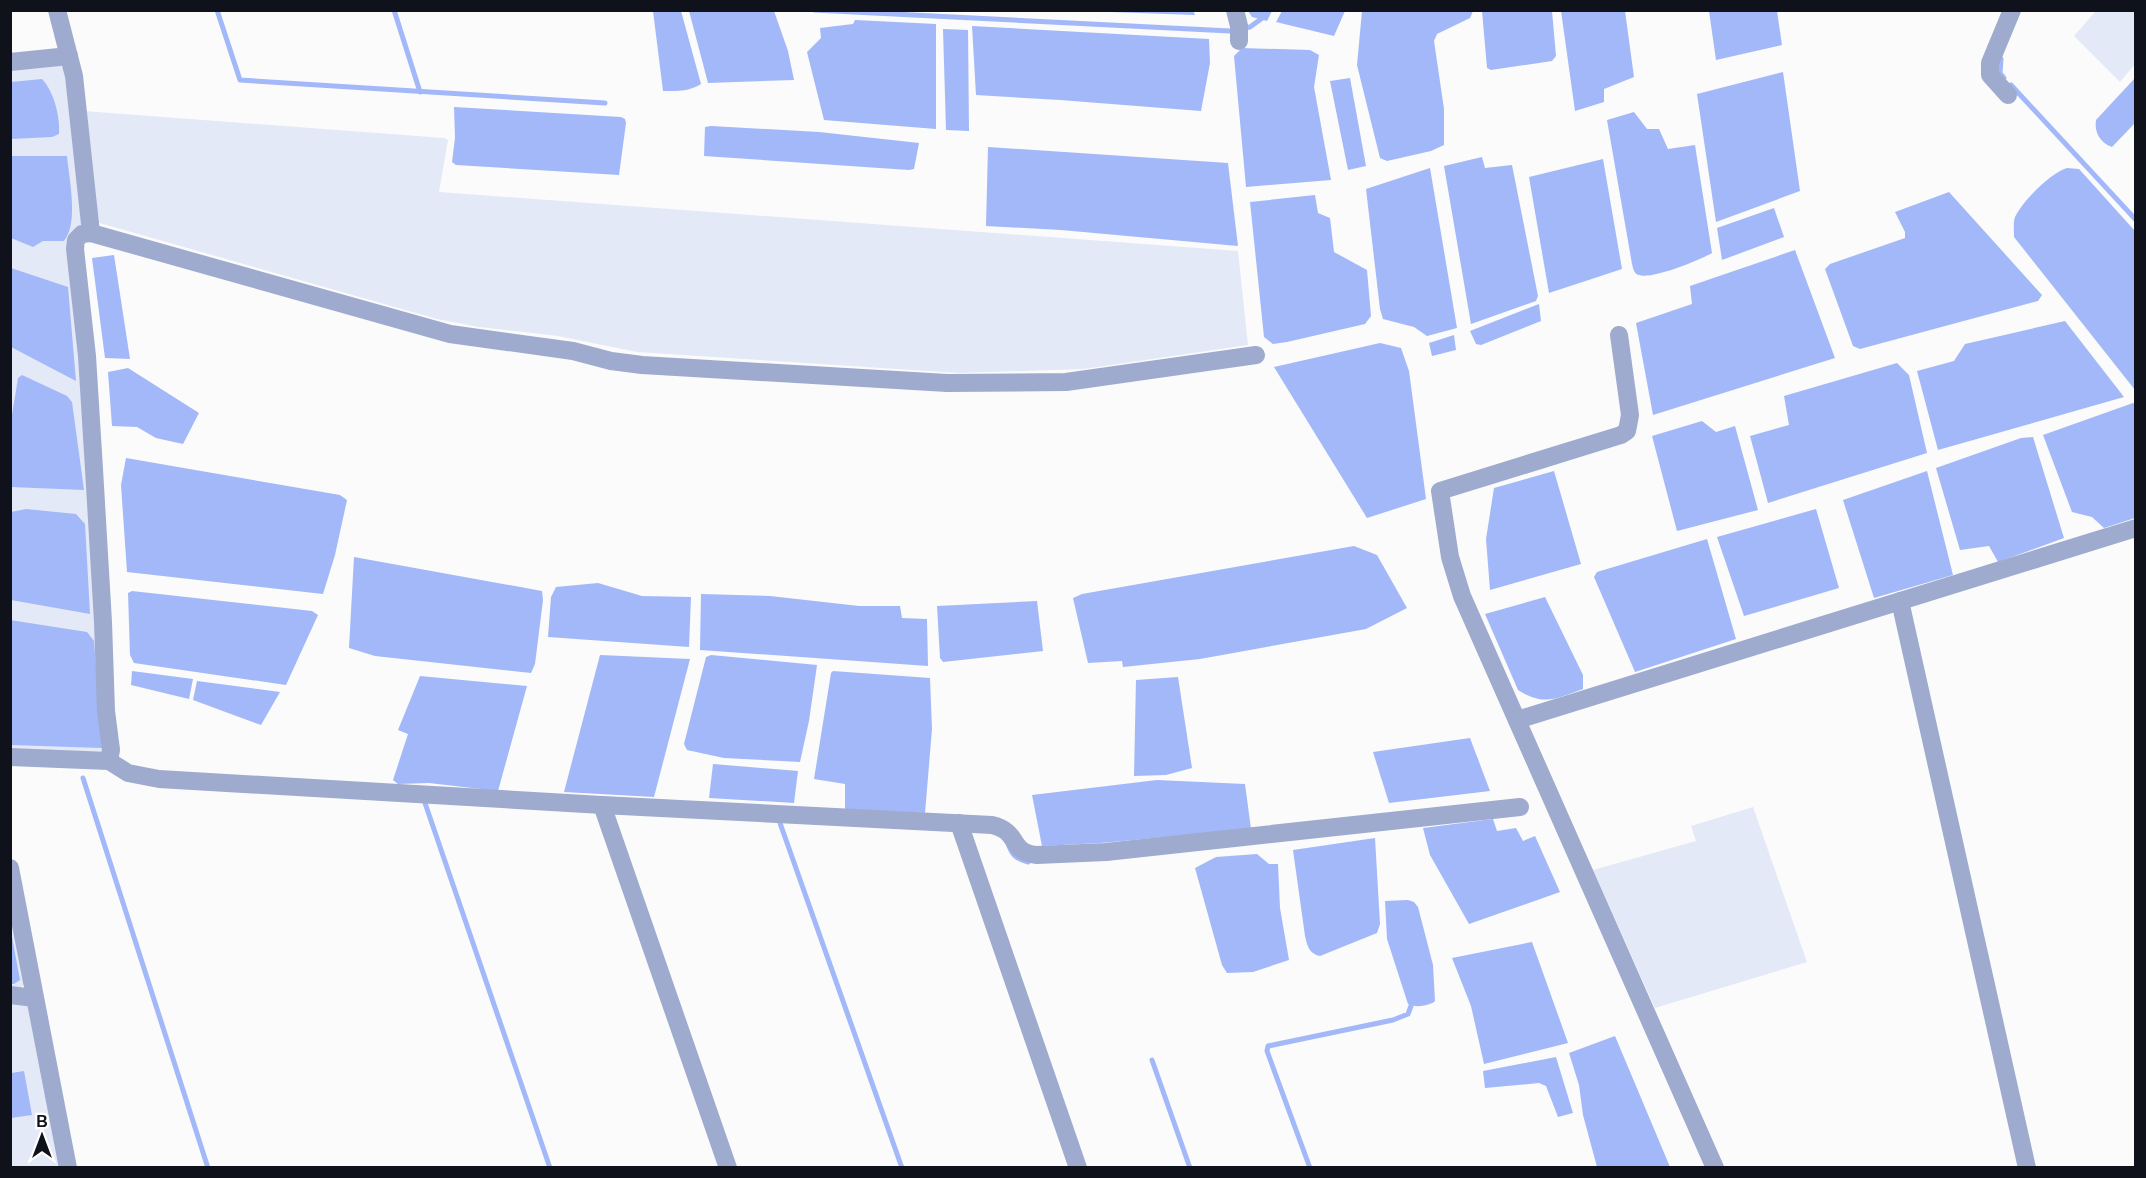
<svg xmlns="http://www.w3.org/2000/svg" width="2146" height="1178" viewBox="0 0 2146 1178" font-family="Arial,sans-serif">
  <rect width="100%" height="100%" fill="#fbfbfb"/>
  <!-- green -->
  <g fill="#e4e9f8">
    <path d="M 2096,11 L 2135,11 L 2135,64 L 2120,82 L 2074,36 Z"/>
    <path d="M 57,63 L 64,68 L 83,217 L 80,227 L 82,348 L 105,756 L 11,751 L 10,68 Z"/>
    <path d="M 84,111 L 444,138 L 448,140 L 439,192 L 1238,251 L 1248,345 L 1084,369 L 959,373 L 637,352 L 558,336 L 479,327 L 437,319 L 96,222 Z"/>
    <path d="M 1753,807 L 1807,962 L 1655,1008 L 1593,870 L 1696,841 L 1691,826 Z"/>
    <path d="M 10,897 L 25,982 L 20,989 L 10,990 Z"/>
    <path d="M 10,1001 L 30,1002 L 62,1167 L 11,1167 Z"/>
  </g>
  <!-- water -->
  <g fill="#a2b8f8">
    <path d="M 1193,10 L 1195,15 L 1082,11 L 1082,10 Z"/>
    <path d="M 653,11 L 681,11 L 701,84 C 688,92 677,91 663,91 Z"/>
    <path d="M 689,11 L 774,11 L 788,51 L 794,80 L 708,83 Z"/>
    <path d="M 1248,11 L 1272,11 L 1267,21 L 1252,17 Z"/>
    <path d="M 1282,11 L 1282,10 L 1345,11 L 1334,36 L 1276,22 Z"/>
    <path d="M 1362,11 L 1473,11 L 1470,18 L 1437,34 L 1434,41 L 1444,109 L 1444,145 L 1431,151 L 1387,161 L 1380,158 L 1357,65 Z"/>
    <path d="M 1482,11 L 1552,11 L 1556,56 L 1552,61 L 1491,70 L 1487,68 Z"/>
    <path d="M 1561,11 L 1625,11 L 1634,77 L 1604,89 L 1604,102 L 1575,111 Z"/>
    <path d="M 1709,11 L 1777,11 L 1782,45 L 1716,60 Z"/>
    <path d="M 855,20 L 936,24 L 936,129 L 824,120 L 807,52 L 821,38 L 820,28 L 853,24 Z"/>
    <path d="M 972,26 L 1209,39 L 1210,63 L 1201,111 L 1060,100 L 976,95 Z"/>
    <path d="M 943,29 L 968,30 L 969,131 L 946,130 Z"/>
    <path d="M 1242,48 L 1310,50 L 1319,55 L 1314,87 L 1331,180 L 1246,187 L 1234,56 Z"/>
    <path d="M 1783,72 L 1800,191 L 1716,222 L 1697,94 Z"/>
    <path d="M 1350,78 L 1366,166 L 1348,170 L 1330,81 Z"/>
    <path d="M 2135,78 L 2135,123 L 2112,147 C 2100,143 2094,132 2096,120 Z"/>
    <path d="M 42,79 C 54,92 60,116 59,134 L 52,137 L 11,139 L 11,82 Z"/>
    <path d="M 454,107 L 621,117 L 625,119 L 626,123 L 619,175 L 456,165 L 452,162 L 455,138 Z"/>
    <path d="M 1634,112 L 1647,129 L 1659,129 L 1668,149 L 1695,145 L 1712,253 C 1700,260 1651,280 1639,275 C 1634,274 1633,268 1632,264 L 1607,120 Z"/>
    <path d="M 711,126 L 819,132 L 919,143 L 914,169 L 909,170 L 704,156 L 705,127 Z"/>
    <path d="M 988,147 L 1228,163 L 1238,246 L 1061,230 L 986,226 Z"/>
    <path d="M 11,156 L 67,156 C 69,179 79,223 64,241 L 43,241 L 33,247 L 11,238 Z"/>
    <path d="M 1482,157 L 1485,168 L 1512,165 L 1538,296 L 1536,301 L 1471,324 L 1444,166 Z"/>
    <path d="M 1603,159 L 1622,269 L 1549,293 L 1529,177 Z"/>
    <path d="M 1430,168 L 1457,328 L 1427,336 L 1414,327 L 1383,319 L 1380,309 L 1366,189 Z"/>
    <path d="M 2067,168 L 2079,169 L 2135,231 L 2135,390 L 2014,237 C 2014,231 2013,223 2015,217 C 2023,201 2050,173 2067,168 Z"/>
    <path d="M 1949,192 L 2042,295 L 2038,301 L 1860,349 L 1853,346 L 1825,269 L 1830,264 L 1905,238 L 1905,232 L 1895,212 Z"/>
    <path d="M 1315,195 L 1318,213 L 1330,218 L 1334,252 L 1367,270 L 1371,316 L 1365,324 L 1287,342 L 1273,344 L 1264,337 L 1250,202 Z"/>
    <path d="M 1774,208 L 1784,237 L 1722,260 L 1717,228 Z"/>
    <path d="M 1795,250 L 1835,358 L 1653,415 L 1636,323 L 1692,304 L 1690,286 Z"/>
    <path d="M 114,255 L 130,359 L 105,358 L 92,258 Z"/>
    <path d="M 11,268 L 68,287 L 76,381 L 11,347 Z"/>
    <path d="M 1539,304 L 1541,321 L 1481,345 L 1476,344 L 1470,331 Z"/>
    <path d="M 2065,321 L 2124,397 L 1938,450 L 1917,371 L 1954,361 L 1965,344 Z"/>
    <path d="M 1454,335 L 1456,350 L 1432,356 L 1429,343 Z"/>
    <path d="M 1380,343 L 1401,348 L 1409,371 L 1426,499 L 1367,518 L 1274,367 Z"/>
    <path d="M 1897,363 L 1909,375 L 1927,453 L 1768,503 L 1750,436 L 1789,425 L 1784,396 Z"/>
    <path d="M 128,368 L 199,413 L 183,444 L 156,438 L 137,427 L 112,426 L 108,372 Z"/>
    <path d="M 22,375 L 67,396 L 72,402 L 84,490 L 11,487 L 11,421 L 18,378 Z"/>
    <path d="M 2133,403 L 2136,404 L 2135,518 L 2104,528 L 2092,517 L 2072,512 L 2043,435 Z"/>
    <path d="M 1702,421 L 1716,432 L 1735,426 L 1758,510 L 1677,531 L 1652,436 Z"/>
    <path d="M 2033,437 L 2064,538 L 1998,562 L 1989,546 L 1960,550 L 1936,468 L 2021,438 Z"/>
    <path d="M 126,458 L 340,495 L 347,500 L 335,555 L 323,594 L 127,572 L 121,485 Z"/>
    <path d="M 1554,471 L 1581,564 L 1490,590 L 1486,539 L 1494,488 Z"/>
    <path d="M 1927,471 L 1953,575 L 1874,598 L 1843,500 Z"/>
    <path d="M 26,509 L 76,514 L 85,524 L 90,614 L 11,600 L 11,512 Z"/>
    <path d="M 1816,509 L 1839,588 L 1744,616 L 1717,537 Z"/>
    <path d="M 1707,539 L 1736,639 L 1635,672 L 1594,577 L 1597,572 Z"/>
    <path d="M 1354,546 L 1377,555 L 1407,608 L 1366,629 L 1200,659 L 1123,667 L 1122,661 L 1088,663 L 1073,598 L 1082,594 Z"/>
    <path d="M 354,557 L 542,591 L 543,600 L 535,664 L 531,673 L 375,656 L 349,648 Z"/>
    <path d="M 598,583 L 642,596 L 691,597 L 689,647 L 548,637 L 551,597 L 556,587 Z"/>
    <path d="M 132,591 L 312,611 L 318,615 L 286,685 L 134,663 L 130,655 L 128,593 Z"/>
    <path d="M 701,594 L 770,596 L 859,606 L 900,606 L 902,618 L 927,619 L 928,666 L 700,650 Z"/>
    <path d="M 1545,597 L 1583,675 L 1583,689 C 1557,698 1544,707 1518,690 L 1485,614 Z"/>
    <path d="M 1037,601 L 1043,651 L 943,662 L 940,658 L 937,606 Z"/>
    <path d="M 10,620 L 87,632 L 94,641 L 102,748 L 11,745 Z"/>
    <path d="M 600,655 L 690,659 L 654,797 L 564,792 Z"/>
    <path d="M 711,655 L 817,665 L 809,721 L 800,762 L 724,758 L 687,750 L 684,744 L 706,657 Z"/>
    <path d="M 132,671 L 193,679 L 189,699 L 131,685 Z"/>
    <path d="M 833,671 L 930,678 L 932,729 L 925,813 L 845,811 L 845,784 L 814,779 L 831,673 Z"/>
    <path d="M 420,676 L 527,686 L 498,791 L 429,783 L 398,784 L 393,780 L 408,734 L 398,730 Z"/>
    <path d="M 1178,677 L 1192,768 L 1166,775 L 1134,776 L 1136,680 Z"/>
    <path d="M 197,681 L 280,692 L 261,725 L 193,700 Z"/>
    <path d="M 1470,738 L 1490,791 L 1389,803 L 1373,752 Z"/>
    <path d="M 713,764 L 798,771 L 794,803 L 709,798 Z"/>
    <path d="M 1157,780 L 1245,784 L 1251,829 L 1101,843 L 1042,846 L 1032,795 Z"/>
    <path d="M 1493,819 L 1497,831 L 1516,828 L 1523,841 L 1535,836 L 1560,892 L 1469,924 L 1430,855 L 1423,828 Z"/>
    <path d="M 1375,838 L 1380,924 L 1377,933 L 1320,956 C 1309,954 1307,945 1305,936 L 1293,850 Z"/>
    <path d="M 1257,854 L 1269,864 L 1278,864 L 1280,908 L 1289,960 L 1253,972 L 1227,973 L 1222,965 L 1195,868 L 1216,857 Z"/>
    <path d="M 1408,900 L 1414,902 L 1418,907 L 1433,965 L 1435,1001 C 1429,1006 1415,1008 1408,1004 L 1387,939 L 1385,901 Z"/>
    <path d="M 10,926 L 20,980 L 14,984 L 11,984 Z"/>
    <path d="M 1532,942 L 1568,1043 L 1484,1064 L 1471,1006 L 1452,958 Z"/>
    <path d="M 1615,1036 L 1670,1167 L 1597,1167 L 1583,1115 L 1579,1085 L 1569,1053 Z"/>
    <path d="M 1556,1057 L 1573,1113 L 1558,1117 L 1546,1086 L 1539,1083 L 1485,1088 L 1483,1071 Z"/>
    <path d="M 24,1071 L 32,1115 L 11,1118 L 11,1073 Z"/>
  </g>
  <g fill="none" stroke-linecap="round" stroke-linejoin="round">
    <!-- stream -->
    <g stroke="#a2b8f8" stroke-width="5">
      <path d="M 217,10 L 240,80 L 605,103"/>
      <path d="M 394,10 L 420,92"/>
      <path d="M 814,10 L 1230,31 L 1250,27 L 1261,19"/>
      <path d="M 2001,59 L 2000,73 L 2004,78"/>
      <path d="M 2011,85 L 2136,220"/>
      <path d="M 83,778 L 208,1168"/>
      <path d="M 425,803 L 550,1168"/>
      <path d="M 780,823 L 902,1168"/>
      <path d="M 1009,846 C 1013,856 1017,859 1028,862"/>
      <path d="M 1152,1060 L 1190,1168"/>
      <path d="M 1310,1168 L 1267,1051 L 1268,1046 L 1393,1020 L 1408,1014 L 1411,1006"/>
    </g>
    <!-- street -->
    <g stroke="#9eabce" stroke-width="18">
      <path d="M 57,10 L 74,76 L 91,233"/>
      <path d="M 1235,10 L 1239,26 L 1239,41"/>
      <path d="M 10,62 L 69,56"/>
      <path d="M 2008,95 L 1990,75 L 1990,63 L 2012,10"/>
      <path d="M 1619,335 L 1630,415 L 1627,431 L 1621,435 L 1440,491 L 1450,557 L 1462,596 L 1715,1168"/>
      <path d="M 1900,601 L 2027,1168"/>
      <path d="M 1517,720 L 2136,528"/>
      <path d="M 10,757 L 109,761 L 111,750 L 106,711 L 103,622 L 94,469 L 87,356 L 75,249 L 76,240 L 82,234 L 91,233 L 450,334 L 573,351 L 611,361 L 642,365 L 947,383 L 1066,382 L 1256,355"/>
      <path d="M 109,761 L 128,773 L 159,779 L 602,805 L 992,825 C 1021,832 1008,852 1037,855 L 1106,852 L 1520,807"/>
      <path d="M 602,805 L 728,1168"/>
      <path d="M 959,823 L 1078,1168"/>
      <path d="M 10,868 L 68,1168"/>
      <path d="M 10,995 L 35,998"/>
    </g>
  </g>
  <!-- border -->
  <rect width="2146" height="1178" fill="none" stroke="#0f121b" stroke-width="24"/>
  <!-- north arrow -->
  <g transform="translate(42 1136)" stroke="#ffffff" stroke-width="4.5" paint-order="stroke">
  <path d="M0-4.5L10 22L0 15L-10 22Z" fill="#0f121b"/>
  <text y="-9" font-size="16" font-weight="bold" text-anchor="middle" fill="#0f121b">B</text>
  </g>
</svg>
